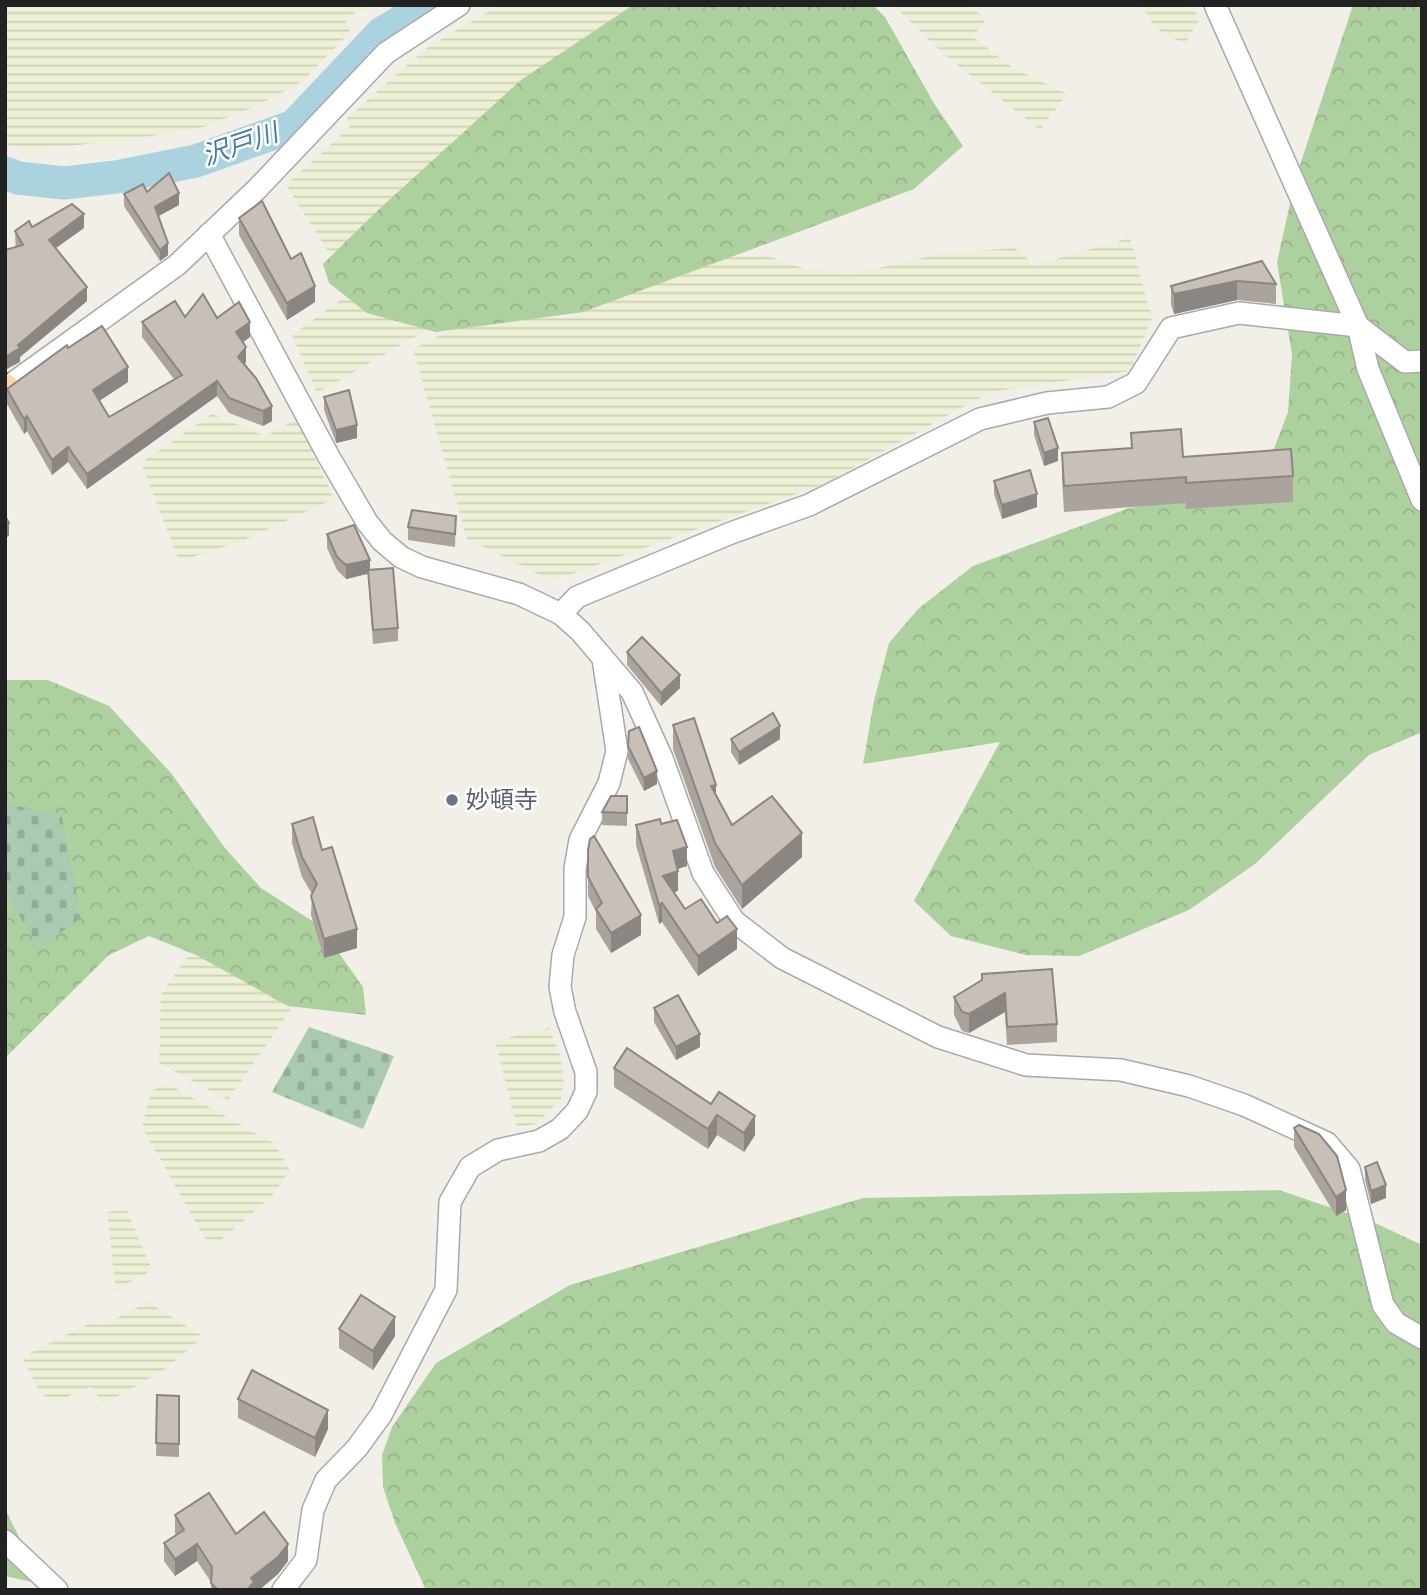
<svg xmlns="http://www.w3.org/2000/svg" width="1427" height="1595" viewBox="0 0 1427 1595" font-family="'Sofia Sans Condensed','Noto Sans JP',sans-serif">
  <defs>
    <pattern id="farmland-rules" width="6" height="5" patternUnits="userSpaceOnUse" patternTransform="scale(1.75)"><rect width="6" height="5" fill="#eef0d5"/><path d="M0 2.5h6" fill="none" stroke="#ccceb7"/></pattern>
    <pattern id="forest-crowns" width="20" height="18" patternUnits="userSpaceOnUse" patternTransform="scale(1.75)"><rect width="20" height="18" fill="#add19e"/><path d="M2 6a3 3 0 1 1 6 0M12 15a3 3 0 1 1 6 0" fill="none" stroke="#95b388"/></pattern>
    <pattern id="cemetery-stones" width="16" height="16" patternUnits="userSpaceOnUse" patternTransform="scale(1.75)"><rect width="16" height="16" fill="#aacbaf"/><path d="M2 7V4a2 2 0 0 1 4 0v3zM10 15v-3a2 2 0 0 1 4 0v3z" fill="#92ae96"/></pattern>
  </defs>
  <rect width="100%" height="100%" fill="#f2efe9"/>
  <!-- farmland -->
  <g fill="url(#farmland-rules)">
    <path d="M 5,5 L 371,5 L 345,18 L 350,32 L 303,81 L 254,107 L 204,127 L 126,140 L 28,150 L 5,144 Z"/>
    <path d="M 500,5 L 642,5 L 462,310 L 317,393 L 292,335 L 353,291 L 286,185 L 350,127 L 347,118 L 428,47 Z"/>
    <path d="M 893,5 L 969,5 L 986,19 L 973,37 L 1012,67 L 1067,94 L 1040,130 L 946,56 Z"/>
    <path d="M 1135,5 L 1186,5 L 1201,17 L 1185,44 L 1155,28 L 1147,14 Z"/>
    <path d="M 1130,238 L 1152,318 L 1130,371 L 990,392 L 824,484 L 552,581 L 467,539 L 413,349 L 480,315 L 569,318 L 600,294 L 711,257 L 768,256 L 808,270 L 851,274 L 945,253 L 1015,248 L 1035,265 Z"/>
    <path d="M 212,414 L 265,436 L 297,419 L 334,499 L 242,541 L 179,561 L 141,463 Z"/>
    <path d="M 187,957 L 220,957 L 299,998 L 228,1100 L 159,1063 L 161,994 Z"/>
    <path d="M 549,1028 L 560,1055 L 564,1078 L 561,1099 L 536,1124 L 517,1127 L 495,1041 Z"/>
    <path d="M 168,1084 L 275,1144 L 290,1170 L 271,1197 L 214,1246 L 204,1237 L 142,1127 L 151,1091 Z"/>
    <path d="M 127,1210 L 152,1270 L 116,1290 L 107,1212 Z"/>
    <path d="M 148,1302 L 204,1337 L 164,1370 L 104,1404 L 90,1387 L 53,1403 L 39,1391 L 22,1357 L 94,1321 L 103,1325 Z"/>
  </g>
  <!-- forest -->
  <g fill="url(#forest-crowns)">
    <path d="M 633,5 L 873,5 L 885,17 L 935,105 L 963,146 L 914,189 L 583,312 L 436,332 L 367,313 L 329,283 L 323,264 L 376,212 L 521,80 Z"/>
    <path d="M 1353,5 L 1422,5 L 1422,732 L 1369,755 L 1255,864 L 1189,910 L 1079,956 L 1026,955 L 951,936 L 914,901 L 1000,742 L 863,764 L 874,701 L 889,643 L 918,609 L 973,566 L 1129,508 L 1236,492 L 1271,456 L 1288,412 L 1292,355 L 1277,262 L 1296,177 Z"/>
    <path d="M 5,680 L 48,680 L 109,706 L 171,773 L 225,848 L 261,888 L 320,926 L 363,987 L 366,1015 L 288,1006 L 196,955 L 149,936 L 109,955 L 5,1058 Z"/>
    <path d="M 1279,1190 L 1373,1222 L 1422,1245 L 1422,1590 L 426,1590 L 395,1523 L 383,1487 L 382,1455 L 392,1427 L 436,1363 L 570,1285 L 863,1198 Z"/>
    <path d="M 5,1509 L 30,1559 L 32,1582 L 5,1576 Z"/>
  </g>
  <!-- cemetery -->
  <g fill="url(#cemetery-stones)">
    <path d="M 5,803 L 62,817 L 81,918 L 39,948 L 5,892 Z"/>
    <path d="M 309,1027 L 394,1056 L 363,1129 L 272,1092 Z"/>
  </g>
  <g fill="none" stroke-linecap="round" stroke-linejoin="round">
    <!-- river -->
    <path stroke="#aad3df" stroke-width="33" d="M 5,173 L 18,178 L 64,183 L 116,177 L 196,161 L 294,126 L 382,33 L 430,5"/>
    <!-- minor casing -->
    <g stroke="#a9a9a9" stroke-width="24">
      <g id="minor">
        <path d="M 1215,5 L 1358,326 L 1368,369 L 1422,500"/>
        <path d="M 209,234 L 329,457 L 367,522 L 382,541 L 401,557 L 422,567 L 519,594 L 561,614 L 580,631 L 632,692 L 662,758 L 703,873 L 734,921 L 782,958 L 938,1037 L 1026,1065 L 1121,1070 L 1189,1086 L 1244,1105 L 1327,1143 L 1349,1169 L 1383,1305 L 1396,1323 L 1422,1338"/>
        <path d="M 6,388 L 177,265 L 257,189 L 386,53 L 459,5"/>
        <path d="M 561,614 L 577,597 L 731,533 L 809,505 L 980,419 L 1047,403 L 1108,397 L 1136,383 L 1171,328 L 1239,313 L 1358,326 L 1405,362 L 1422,361"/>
        <path d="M 5,1541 L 57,1590"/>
        <path d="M 283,1590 L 306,1560 L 313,1510 L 326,1480 L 357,1448 L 381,1415 L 446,1290 L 450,1202 L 470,1167 L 498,1150 L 539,1141 L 560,1129 L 577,1111 L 586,1092 L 586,1072 L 565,1012 L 560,987 L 563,955 L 575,917 L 575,868 L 580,840 L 609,783 L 617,751 L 603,659"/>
      </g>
    </g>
    <!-- major casing -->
    <g stroke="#a06b00" stroke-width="30">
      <path id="major" d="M 5,387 L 5,389"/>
    </g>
    <!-- minor -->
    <use href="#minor" stroke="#fff" stroke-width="21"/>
    <!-- major -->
    <use href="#major" stroke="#fcd6a4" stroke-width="26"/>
  </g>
  <!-- wall -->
  <g fill="#aba49e">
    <path d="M 147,192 L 179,205 L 158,216 L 168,255 L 160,261 L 124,206 L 124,194 Z"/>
    <path d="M 239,218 L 291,259 L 315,302 L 287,320 L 239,235 Z"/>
    <path d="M 32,227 L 84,228 L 55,248 L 87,301 L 20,357 L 20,362 L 15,231 Z"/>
    <path d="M 1262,261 L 1276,284 L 1276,304 L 1237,300 L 1174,314 L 1171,305 L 1171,286 Z"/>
    <path d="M 185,317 L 217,318 L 250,337 L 243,342 L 246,362 L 245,364 L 272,421 L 263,426 L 229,413 L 217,396 L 87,489 L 68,462 L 52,475 L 27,431 L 24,434 L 7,404 L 7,389 L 68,348 L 128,382 L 99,401 L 109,417 L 174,379 L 142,337 L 142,322 Z"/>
    <path d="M 324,397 L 357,438 L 336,443 L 324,410 Z"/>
    <path d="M 1034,422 L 1058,461 L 1044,466 L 1034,435 Z"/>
    <path d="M 1131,433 L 1183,457 L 1293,476 L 1293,502 L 1186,509 L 1186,503 L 1064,512 L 1062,479 L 1062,453 L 1131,449 Z"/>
    <path d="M 994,481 L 1037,507 L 1002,519 L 994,494 Z"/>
    <path d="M 456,516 L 455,547 L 408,540 L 408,527 Z"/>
    <path d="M 327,534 L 370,570 L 398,628 L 398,641 L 373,644 L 368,574 L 346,579 L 337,570 L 327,548 Z"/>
    <path d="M 627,652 L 680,688 L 661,706 L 627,665 Z"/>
    <path d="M 673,725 L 732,825 L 802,857 L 742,909 L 715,867 L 673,749 Z"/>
    <path d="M 731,739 L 780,739 L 739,765 L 731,752 Z"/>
    <path d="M 628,746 L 657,784 L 644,791 L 628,759 Z"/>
    <path d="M 627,796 L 627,826 L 602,825 L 602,812 Z"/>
    <path d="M 292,824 L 322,850 L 357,948 L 324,958 L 311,915 L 312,894 L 302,877 L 292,843 Z"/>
    <path d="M 661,824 L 687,866 L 678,869 L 678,891 L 674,892 L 685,909 L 737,949 L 698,976 L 662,922 L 659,924 L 636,845 L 636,825 Z"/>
    <path d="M 588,850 L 641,935 L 611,953 L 596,929 L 596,912 L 588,896 Z"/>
    <path d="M 982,981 L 1057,1024 L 1057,1042 L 1007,1045 L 1005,1012 L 969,1033 L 962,1031 L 954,1015 L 954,997 Z"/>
    <path d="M 654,1008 L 700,1047 L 676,1060 L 654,1022 Z"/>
    <path d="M 627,1048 L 755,1135 L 744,1152 L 717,1135 L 708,1149 L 614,1087 L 614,1068 Z"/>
    <path d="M 1294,1128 L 1346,1210 L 1336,1216 L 1294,1147 Z"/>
    <path d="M 1365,1167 L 1386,1198 L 1371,1204 L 1365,1180 Z"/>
    <path d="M 339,1329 L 395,1336 L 373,1370 L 339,1348 Z"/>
    <path d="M 157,1395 L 179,1396 L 179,1457 L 156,1456 Z"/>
    <path d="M 238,1399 L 328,1429 L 315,1457 L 238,1418 Z"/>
    <path d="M 175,1515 L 236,1534 L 288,1561 L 278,1574 L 259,1590 L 211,1590 L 211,1582 L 197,1561 L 175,1576 L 164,1561 L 164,1543 L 176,1535 L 175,1533 Z"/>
  </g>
  <!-- shaded-wall -->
  <g fill="#8b8681">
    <path d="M 179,193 L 179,205 L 155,218 L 155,207 Z"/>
    <path d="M 84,214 L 84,228 L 49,253 L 49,240 Z"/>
    <path d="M 168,243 L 168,255 L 160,261 L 160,250 Z"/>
    <path d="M 1237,281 L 1237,300 L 1174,314 L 1174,294 Z"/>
    <path d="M 315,286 L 315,302 L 287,320 L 287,303 Z"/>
    <path d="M 87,287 L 87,301 L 20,357 L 20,362 L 5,370 L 5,357 Z"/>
    <path d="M 250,322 L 250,337 L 236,347 L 236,332 Z"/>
    <path d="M 246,347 L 246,362 L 238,372 L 238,357 Z"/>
    <path d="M 128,367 L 128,382 L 93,405 L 93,390 Z"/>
    <path d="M 217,381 L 217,396 L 87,489 L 87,474 Z"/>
    <path d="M 272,406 L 272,421 L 263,426 L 263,411 Z"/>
    <path d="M 27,416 L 27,431 L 24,434 L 24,419 Z"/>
    <path d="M 357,425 L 357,438 L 336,443 L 336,430 Z"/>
    <path d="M 68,447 L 68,462 L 52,475 L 52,460 Z"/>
    <path d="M 1058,448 L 1058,461 L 1044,466 L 1044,453 Z"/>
    <path d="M 1037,494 L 1037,507 L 1002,519 L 1002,505 Z"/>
    <path d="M 9,523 L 9,536 L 5,538 L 5,526 Z"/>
    <path d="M 370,560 L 370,573 L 346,579 L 346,565 Z"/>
    <path d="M 680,675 L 680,688 L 661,706 L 661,693 Z"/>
    <path d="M 780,726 L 780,739 L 739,765 L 739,752 Z"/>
    <path d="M 657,771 L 657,784 L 644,791 L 644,778 Z"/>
    <path d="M 716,785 L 716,809 L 711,786 Z"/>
    <path d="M 802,833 L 802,857 L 742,909 L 742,885 Z"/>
    <path d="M 687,847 L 687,866 L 673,870 L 673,851 Z"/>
    <path d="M 678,871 L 678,891 L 663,895 L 663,876 Z"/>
    <path d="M 662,903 L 662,922 L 659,924 L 659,905 Z"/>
    <path d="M 641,915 L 641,935 L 611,953 L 611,933 Z"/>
    <path d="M 357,929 L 357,948 L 324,958 L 324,939 Z"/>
    <path d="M 737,929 L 737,949 L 698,976 L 698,956 Z"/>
    <path d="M 1005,993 L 1005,1012 L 969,1033 L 969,1014 Z"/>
    <path d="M 700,1034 L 700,1047 L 676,1060 L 676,1047 Z"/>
    <path d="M 717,1115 L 717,1135 L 708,1149 L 708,1129 Z"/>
    <path d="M 755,1116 L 755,1135 L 744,1152 L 744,1133 Z"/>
    <path d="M 1386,1185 L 1386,1198 L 1371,1204 L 1371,1191 Z"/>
    <path d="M 1346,1190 L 1346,1210 L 1336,1216 L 1336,1197 Z"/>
    <path d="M 395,1317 L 395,1336 L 373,1370 L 373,1351 Z"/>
    <path d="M 328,1410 L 328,1429 L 315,1457 L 315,1438 Z"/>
    <path d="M 197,1544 L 197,1561 L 175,1576 L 175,1559 Z"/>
    <path d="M 288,1544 L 288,1561 L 278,1574 L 259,1590 L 247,1590 L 251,1578 Z"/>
  </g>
  <!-- building -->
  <g fill="#c7bfb8" stroke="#8b8681" stroke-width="2">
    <path d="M 169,173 L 179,193 L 155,207 L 168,243 L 160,250 L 124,194 L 143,184 L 147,192 Z"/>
    <path d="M 262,201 L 291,259 L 301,253 L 315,286 L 287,303 L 239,218 Z"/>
    <path d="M 72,204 L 84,214 L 49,240 L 87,287 L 18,345 L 20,348 L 5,357 L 5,250 L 23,245 L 15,231 L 29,221 L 32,227 Z"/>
    <path d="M 1262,261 L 1276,284 L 1237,281 L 1174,294 L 1171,286 Z"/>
    <path d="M 203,294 L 217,318 L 239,302 L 250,322 L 236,332 L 246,347 L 238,357 L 256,378 L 272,406 L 263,411 L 229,398 L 217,381 L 87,474 L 68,447 L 52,460 L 27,416 L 24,419 L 7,389 L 67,345 L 68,348 L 102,326 L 128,367 L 93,390 L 109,417 L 182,375 L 142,322 L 175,301 L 185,317 Z"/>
    <path d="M 349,390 L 357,425 L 336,430 L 324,397 Z"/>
    <path d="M 1048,418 L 1058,448 L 1044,453 L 1034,422 Z"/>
    <path d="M 1181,429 L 1183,457 L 1291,449 L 1293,476 L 1186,483 L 1186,477 L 1064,486 L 1062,453 L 1132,448 L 1131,433 Z"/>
    <path d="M 1030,470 L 1037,494 L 1002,505 L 994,481 Z"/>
    <path d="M 412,510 L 456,516 L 455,534 L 408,527 Z"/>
    <path d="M 5,516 L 9,523 L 5,526 Z"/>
    <path d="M 354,525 L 370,560 L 346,565 L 337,557 L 327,534 Z"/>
    <path d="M 393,568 L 398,628 L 373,630 L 368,570 Z"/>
    <path d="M 642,637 L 680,675 L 661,693 L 627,652 Z"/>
    <path d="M 773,713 L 780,726 L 739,752 L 731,739 Z"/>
    <path d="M 694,718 L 716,785 L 711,786 L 732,825 L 772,796 L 802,833 L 742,885 L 715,843 L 673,725 Z"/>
    <path d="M 639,727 L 657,771 L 644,778 L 628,746 L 629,731 Z"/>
    <path d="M 611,796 L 627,796 L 627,813 L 602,812 Z"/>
    <path d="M 313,817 L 322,850 L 332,847 L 357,929 L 324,939 L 311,896 L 317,884 L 302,857 L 292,824 Z"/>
    <path d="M 660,819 L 661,824 L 677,820 L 687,847 L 673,851 L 678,871 L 663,876 L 685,909 L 701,899 L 717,923 L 727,916 L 737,929 L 698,956 L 662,903 L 659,905 L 636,825 Z"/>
    <path d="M 594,836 L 641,915 L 611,933 L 596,909 L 602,903 L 588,877 L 588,850 L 590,839 Z"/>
    <path d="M 1052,969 L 1057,1024 L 1007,1027 L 1005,993 L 969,1014 L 962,1012 L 954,997 L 982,980 L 982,974 Z"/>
    <path d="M 678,995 L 700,1034 L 676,1047 L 654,1008 Z"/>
    <path d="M 627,1048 L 711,1104 L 719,1092 L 755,1116 L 744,1133 L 717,1115 L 708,1129 L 614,1068 Z"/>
    <path d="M 1299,1125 L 1319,1134 L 1337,1156 L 1346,1190 L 1336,1197 L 1294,1128 Z"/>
    <path d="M 1377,1162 L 1386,1185 L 1371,1191 L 1365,1167 Z"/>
    <path d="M 361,1295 L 395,1317 L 373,1351 L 339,1329 Z"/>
    <path d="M 252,1370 L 328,1410 L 315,1438 L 238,1399 Z"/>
    <path d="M 157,1395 L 179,1396 L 179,1444 L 156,1443 Z"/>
    <path d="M 209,1493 L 236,1534 L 264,1512 L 288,1544 L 278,1557 L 251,1578 L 254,1582 L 247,1590 L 218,1590 L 211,1583 L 212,1567 L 197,1544 L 175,1559 L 164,1543 L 184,1530 L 175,1515 Z"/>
  </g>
  <!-- markers -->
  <circle fill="#6b7280" stroke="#fff" stroke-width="2.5" cx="452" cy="800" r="7"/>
  <g text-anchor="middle" stroke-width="5" stroke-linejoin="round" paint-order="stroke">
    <!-- worship labels -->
    <g font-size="24" fill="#5b616d" stroke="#fff" text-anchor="start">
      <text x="466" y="808">妙頓寺</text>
    </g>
    <!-- water labels -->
    <g font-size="26" font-style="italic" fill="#4a7aab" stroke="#fff">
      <text transform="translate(240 144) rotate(-19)" y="9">沢戸川</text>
    </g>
  </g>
  <!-- border -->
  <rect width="1427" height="1595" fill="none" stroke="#222222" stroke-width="14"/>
</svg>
